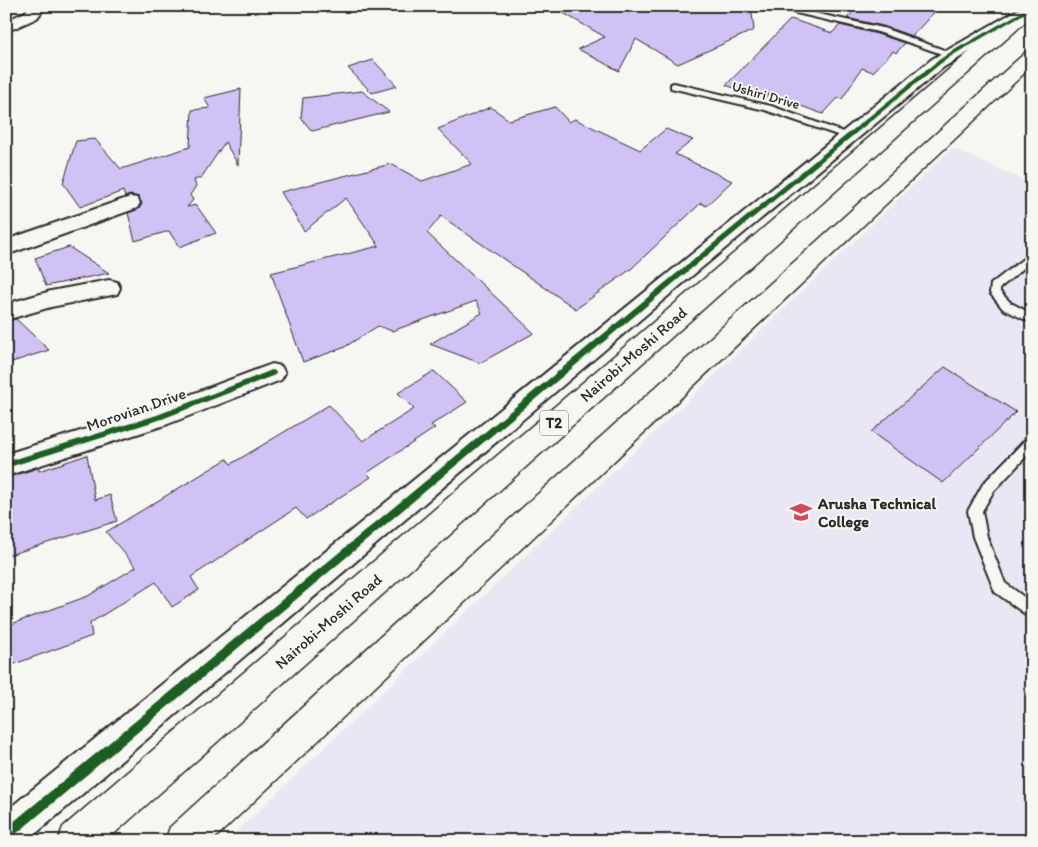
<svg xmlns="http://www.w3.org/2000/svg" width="1038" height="847" viewBox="0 0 1038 847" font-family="Itim,sans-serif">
  <rect width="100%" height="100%" fill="#f6f6f2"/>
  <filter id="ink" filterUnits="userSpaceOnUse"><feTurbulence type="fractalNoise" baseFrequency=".02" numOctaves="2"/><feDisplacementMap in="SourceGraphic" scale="10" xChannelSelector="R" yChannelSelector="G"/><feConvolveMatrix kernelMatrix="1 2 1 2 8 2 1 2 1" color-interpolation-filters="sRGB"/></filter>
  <g filter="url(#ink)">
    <!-- built -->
    <path fill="#ebe6f3" d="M 952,148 L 1032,184 L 1032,841 L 227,841 Z"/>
    <!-- building -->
    <g fill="#d0c2f4" stroke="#2b2b2b">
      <path d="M 551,6 L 751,6 L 754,30 L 678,64 L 636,39 L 619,71 L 578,49 L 605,37 Z"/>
      <path d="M 860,6 L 940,6 L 912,36 L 883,26 L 847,18 Z"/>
      <path d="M 791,19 L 832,33 L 840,25 L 877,34 L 905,43 L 896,53 L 893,51 L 873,72 L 862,68 L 842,99 L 838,98 L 823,114 L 768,94 L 764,99 L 726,85 Z"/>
      <path d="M 373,60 L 397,86 L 372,93 L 348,68 Z"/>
      <path d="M 241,89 L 238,165 L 225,142 L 201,178 L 194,180 L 196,186 L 190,195 L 193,200 L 187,207 L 196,205 L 216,233 L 179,247 L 169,231 L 135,241 L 128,213 L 139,209 L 142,204 L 139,197 L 130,195 L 125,197 L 123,191 L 80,207 L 63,183 L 76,141 L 95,139 L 121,169 L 190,147 L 192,110 L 210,108 L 204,98 Z"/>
      <path d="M 362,91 L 389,112 L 312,131 L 301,118 L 303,98 Z"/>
      <path d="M 491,107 L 509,120 L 555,107 L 569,122 L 575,119 L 640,150 L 666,129 L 693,140 L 675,154 L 732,181 L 706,206 L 701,203 L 631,269 L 576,309 L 441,216 L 427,233 L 534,333 L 480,363 L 430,344 L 482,313 L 476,301 L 392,331 L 378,326 L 343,348 L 303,362 L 271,273 L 379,246 L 346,198 L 304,231 L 281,192 L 391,164 L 422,181 L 472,164 L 438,129 Z"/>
      <path d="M 69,247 L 109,273 L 46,286 L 35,258 Z"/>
      <path d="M 16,319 L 49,350 L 6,364 L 6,322 Z"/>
      <path d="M 945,367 L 1016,412 L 943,483 L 871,432 Z"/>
      <path d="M 434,371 L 467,402 L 431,425 L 435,428 L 367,473 L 371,477 L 306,519 L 296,508 L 191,577 L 199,590 L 172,607 L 156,582 L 90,623 L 92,636 L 6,667 L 6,626 L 88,596 L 136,567 L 106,532 L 227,459 L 231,464 L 329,405 L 363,441 L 414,409 L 398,393 Z"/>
      <path d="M 87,455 L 95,500 L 110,495 L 117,521 L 6,556 L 6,478 L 38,468 L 39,471 Z"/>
    </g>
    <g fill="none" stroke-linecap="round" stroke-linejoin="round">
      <!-- lane casing -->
      <g stroke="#2b2b2b" stroke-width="4">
        <g id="lane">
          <path d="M 766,6 L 782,6 L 883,28 L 955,54 L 948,56 L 878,32 Z"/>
          <path d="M 674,83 L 771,106 L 854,136 L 849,139 L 846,138 L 765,110 L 671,88 L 671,84 Z"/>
          <path d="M 1032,252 L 1032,261 L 1000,288 L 1000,292 L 1011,303 L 1032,314 L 1032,323 L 1003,309 L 990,293 L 991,284 Z"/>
          <path d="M 1032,436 L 1032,450 L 993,492 L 982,511 L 987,537 L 1005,583 L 1032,603 L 1032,619 L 995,592 L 973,537 L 968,511 L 983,484 L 1028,437 Z"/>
        </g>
      </g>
      <!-- street casing -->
      <g stroke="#2b2b2b" stroke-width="4">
        <g id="street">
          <path d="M 30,6 L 46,6 L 37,18 L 6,32 L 6,21 L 25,12 Z"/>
          <path d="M 1025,7 L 1031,9 L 1031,15 L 944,67 L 681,285 L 27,841 L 6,841 L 6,811 L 932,59 L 1019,9 Z"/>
          <path d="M 130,197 L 137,198 L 140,203 L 137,208 L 6,255 L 6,240 Z"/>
          <path d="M 109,280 L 117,282 L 120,288 L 117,294 L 51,307 L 6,320 L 6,304 L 51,291 Z"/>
          <path d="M 272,364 L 281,366 L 285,373 L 281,380 L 168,424 L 6,476 L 6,454 L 152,409 Z"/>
        </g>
      </g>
      <!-- highway casing -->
      <g stroke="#2b2b2b" stroke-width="3">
        <g id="highway">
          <path d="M 1023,6 L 1032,6 L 1032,16 L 106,841 L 58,841 L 63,827 Z"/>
          <path d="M 1032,51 L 1032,66 L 212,841 L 165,841 L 170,827 L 1026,52 Z"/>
        </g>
      </g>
      <!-- lane -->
      <use href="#lane" fill="#f6f6f2" fill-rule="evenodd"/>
      <!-- street -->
      <use href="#street" fill="#f6f6f2" fill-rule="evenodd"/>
      <!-- highway -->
      <use href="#highway" fill="#f6f6f2" fill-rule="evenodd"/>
      <!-- cycleway casing -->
      <g stroke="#f6f6f2" stroke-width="3">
        <g id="cycleway">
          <path d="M 1023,11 L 1027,12 L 953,55 L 940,64 L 675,282 L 10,839 L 6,840 L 6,828 L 671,278 L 936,62 L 949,53 Z"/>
          <path d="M 272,370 L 275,371 L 276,373 L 275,375 L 162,419 L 6,468 L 6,462 L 157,415 Z"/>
        </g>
      </g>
      <!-- cycleway -->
      <use href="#cycleway" fill="#1b5e20" fill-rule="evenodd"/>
    </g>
  </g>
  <!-- icons -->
  <defs>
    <g id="university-bare" transform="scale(1.725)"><path d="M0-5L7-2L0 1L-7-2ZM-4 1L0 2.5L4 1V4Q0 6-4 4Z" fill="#d1495b" stroke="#f6f6f2" stroke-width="2.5" paint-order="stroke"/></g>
  </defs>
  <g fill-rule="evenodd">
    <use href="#university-bare" x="801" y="512"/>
  </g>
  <g text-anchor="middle" stroke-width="4" stroke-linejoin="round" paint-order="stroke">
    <!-- far-street labels -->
    <g font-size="14" fill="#2b2b2b" stroke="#f6f6f2">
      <text transform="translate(766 95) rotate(16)" y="5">Ushiri Drive</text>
    </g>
    <!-- shield labels -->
    <rect fill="#f6f6f2" stroke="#686867" stroke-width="1" x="540" y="410.5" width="28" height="25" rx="4"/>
    <g font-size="15" font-weight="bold" fill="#2b2b2b">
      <text x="554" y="428">T2</text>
    </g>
    <!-- street labels -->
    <g font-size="16" fill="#2b2b2b" stroke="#f6f6f2">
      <text transform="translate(633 354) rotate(-41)" y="6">Nairobi-Moshi Road</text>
      <text transform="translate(136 409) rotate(-19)" y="6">Morovian Drive</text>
      <text transform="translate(328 621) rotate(-41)" y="6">Nairobi-Moshi Road</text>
    </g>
    <!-- poi labels -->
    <g font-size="16" font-weight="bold" fill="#2b2b2b" stroke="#f6f6f2" text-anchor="start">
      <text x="818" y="509">Arusha Technical<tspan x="818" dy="18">College</tspan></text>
    </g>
  </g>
  <!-- margin -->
  <rect width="1038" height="847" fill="none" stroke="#f6f6f2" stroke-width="25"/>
  <rect x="12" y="12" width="1013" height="822" fill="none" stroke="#2b2b2b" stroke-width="2" filter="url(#ink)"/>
</svg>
